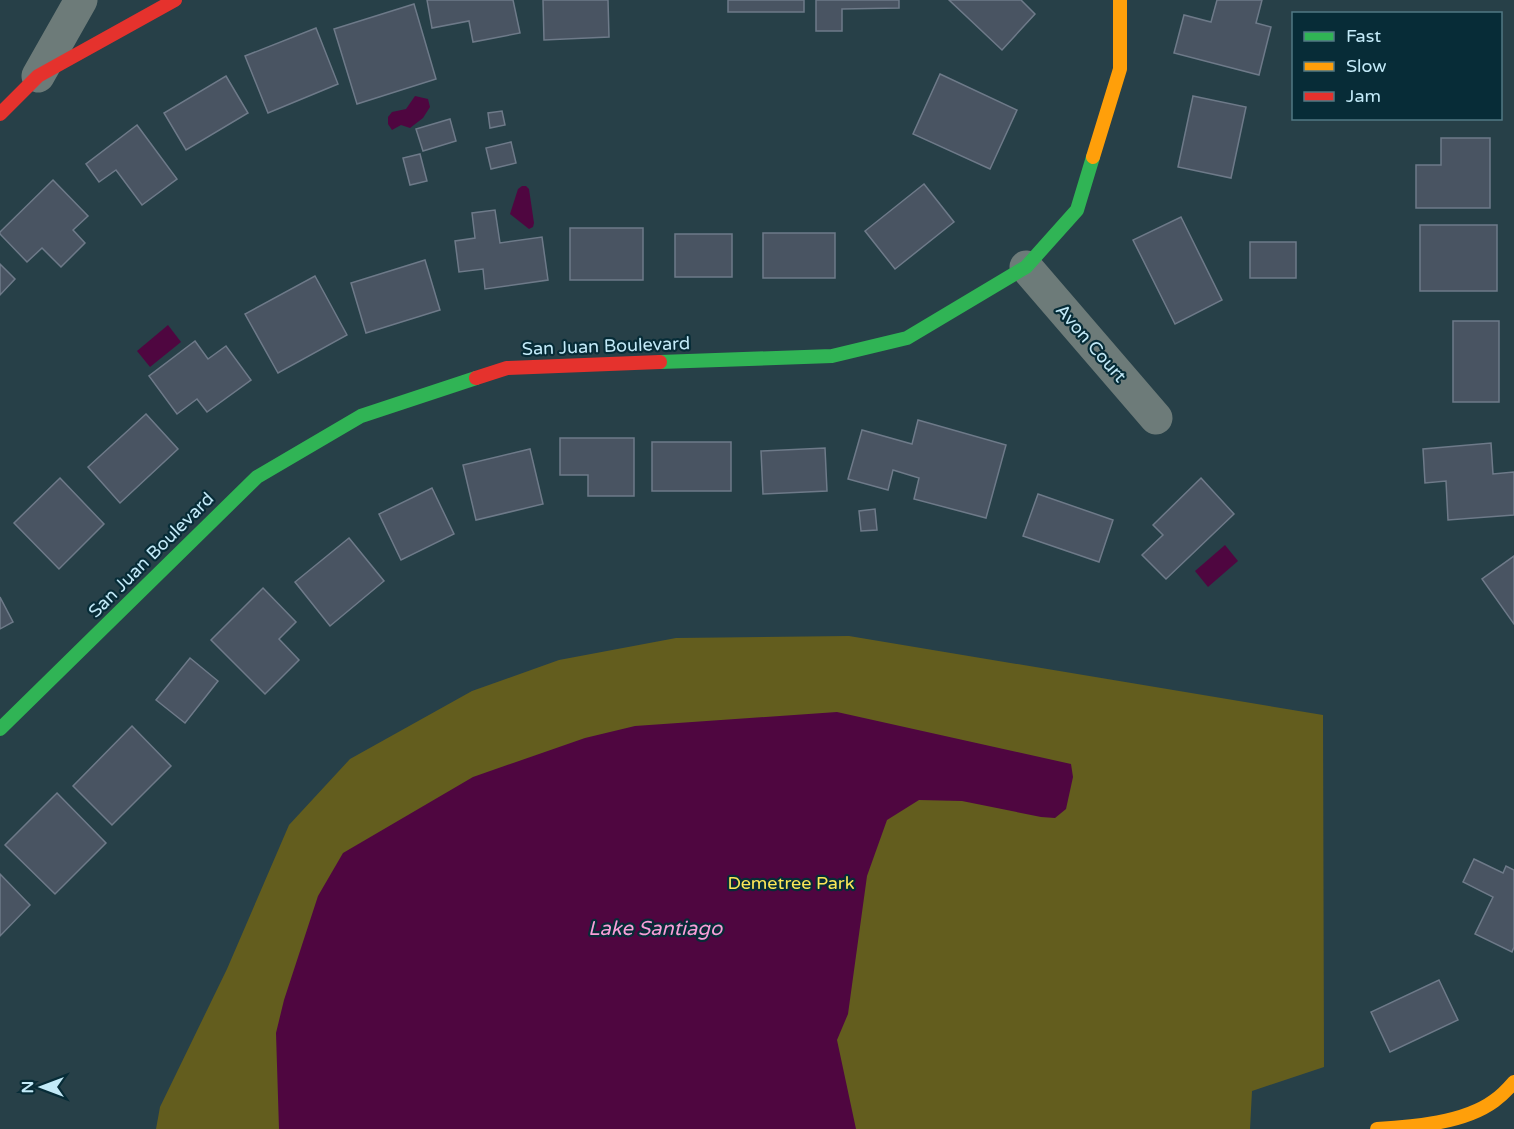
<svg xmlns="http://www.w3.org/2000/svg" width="1514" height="1129" viewBox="0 0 1514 1129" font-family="'Varela Round',sans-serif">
  <rect width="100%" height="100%" fill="#274048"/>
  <!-- green -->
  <path fill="#635d1e" d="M 849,636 L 1323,715 L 1324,1067 L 1252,1091 L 1250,1129 L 156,1129 L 160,1107 L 227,969 L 289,825 L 350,759 L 472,691 L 559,660 L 676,638 Z"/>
  <!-- water -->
  <g fill="#4f0640">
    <path d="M 415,96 L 428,99 L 430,107 L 423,118 L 410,128 L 401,125 L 392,130 L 388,124 L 388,117 L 392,112 L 406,109 Z"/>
    <path d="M 522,186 L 526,186 L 529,189 L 534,223 L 533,227 L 529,229 L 510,214 L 518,189 Z"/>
    <path d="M 168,325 L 181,342 L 150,367 L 137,351 Z"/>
    <path d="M 1225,545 L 1238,561 L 1208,587 L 1195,571 Z"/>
    <path d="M 837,712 L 1071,764 L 1073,777 L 1066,809 L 1055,818 L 1041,817 L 962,801 L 919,800 L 887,820 L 867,876 L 848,1014 L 837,1040 L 856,1129 L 279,1129 L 276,1033 L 284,1000 L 318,896 L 343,853 L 473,777 L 585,738 L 635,726 Z"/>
  </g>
  <!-- building -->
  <g fill="#495462" stroke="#6e7a89" stroke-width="1.5">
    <path d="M 427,0 L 513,0 L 520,33 L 473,42 L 469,21 L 432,28 Z"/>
    <path d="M 543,0 L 608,0 L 609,37 L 544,40 Z"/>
    <rect x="728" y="0" width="76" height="12"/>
    <path d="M 816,0 L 899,0 L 899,8 L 842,9 L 842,31 L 816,31 Z"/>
    <path d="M 949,0 L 1021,0 L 1035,14 L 1002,50 Z"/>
    <path d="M 1217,0 L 1262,0 L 1256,23 L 1271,27 L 1259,75 L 1174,53 L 1184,15 L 1211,22 Z"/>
    <path d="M 414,4 L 436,79 L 357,104 L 334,29 Z"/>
    <path d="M 316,28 L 338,84 L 268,113 L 245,56 Z"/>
    <path d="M 940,74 L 1017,110 L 990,169 L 913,134 Z"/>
    <path d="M 226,76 L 248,113 L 186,150 L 164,113 Z"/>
    <path d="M 1193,96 L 1246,107 L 1231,178 L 1178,167 Z"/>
    <path d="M 502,111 L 505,125 L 490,128 L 488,113 Z"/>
    <path d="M 450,119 L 456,141 L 423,151 L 416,129 Z"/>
    <path d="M 137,125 L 177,179 L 142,205 L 116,170 L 99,182 L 86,164 Z"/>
    <path d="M 1441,138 L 1490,138 L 1490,208 L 1416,208 L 1416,165 L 1441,165 Z"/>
    <path d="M 511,142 L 516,163 L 491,169 L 486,148 Z"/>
    <path d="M 420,154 L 427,181 L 410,185 L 403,158 Z"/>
    <path d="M 53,180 L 88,216 L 73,230 L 85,243 L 61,267 L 42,248 L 27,262 L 0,234 L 0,232 Z"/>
    <path d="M 924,184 L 954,222 L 895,269 L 865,231 Z"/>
    <path d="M 495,210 L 500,243 L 542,237 L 548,280 L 485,289 L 483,269 L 459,272 L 455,241 L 475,238 L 472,213 Z"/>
    <path d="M 1181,217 L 1222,300 L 1175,324 L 1133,240 Z"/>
    <rect x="1420" y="225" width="77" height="66"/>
    <rect x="570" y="228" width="73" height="52"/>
    <rect x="763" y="233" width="72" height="45"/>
    <rect x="675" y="234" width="57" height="43"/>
    <rect x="1250" y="242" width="46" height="36"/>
    <path d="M 425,260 L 440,310 L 366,333 L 351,283 Z"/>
    <path d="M 0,264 L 15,279 L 0,295 Z"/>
    <path d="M 315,276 L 347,335 L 278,373 L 245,314 Z"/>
    <rect x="1453" y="321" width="46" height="81"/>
    <path d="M 195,341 L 208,359 L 226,346 L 251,380 L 207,412 L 197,399 L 177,414 L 149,376 Z"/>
    <path d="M 146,414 L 178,449 L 120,503 L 88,467 Z"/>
    <path d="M 918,420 L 1006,445 L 986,518 L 914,499 L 919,478 L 893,470 L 888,490 L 848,479 L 862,430 L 912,444 Z"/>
    <path d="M 560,438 L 634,438 L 634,496 L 588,496 L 588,475 L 560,475 Z"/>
    <rect x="652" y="442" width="79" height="49"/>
    <path d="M 1491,443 L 1493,474 L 1514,472 L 1514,515 L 1448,520 L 1446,481 L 1425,483 L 1423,449 Z"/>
    <path d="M 825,448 L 827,491 L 763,494 L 761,451 Z"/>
    <path d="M 530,449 L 543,504 L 476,520 L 463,465 Z"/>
    <path d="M 60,478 L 104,524 L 59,569 L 14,523 Z"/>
    <path d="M 1201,478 L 1234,514 L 1166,579 L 1142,555 L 1163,535 L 1153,525 Z"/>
    <path d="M 432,488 L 454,534 L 401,560 L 379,514 Z"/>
    <path d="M 1038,494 L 1113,520 L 1099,562 L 1023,536 Z"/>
    <path d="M 875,509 L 877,530 L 861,531 L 859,511 Z"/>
    <path d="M 349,538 L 384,581 L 330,626 L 295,582 Z"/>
    <path d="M 1514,556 L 1514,624 L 1482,579 Z"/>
    <path d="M 263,588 L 296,622 L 279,639 L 299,660 L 265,694 L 211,640 Z"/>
    <path d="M 0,597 L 13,622 L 0,629 Z"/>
    <path d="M 190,658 L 218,681 L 185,723 L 156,700 Z"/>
    <path d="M 132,726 L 171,766 L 112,825 L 73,786 Z"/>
    <path d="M 57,793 L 106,843 L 55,894 L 5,845 Z"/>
    <path d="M 1474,859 L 1503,873 L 1506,866 L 1514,870 L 1514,947 L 1512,952 L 1475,934 L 1493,897 L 1463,882 Z"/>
    <path d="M 0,874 L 30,905 L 0,936 Z"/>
    <path d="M 1439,980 L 1458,1020 L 1390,1052 L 1371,1012 Z"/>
  </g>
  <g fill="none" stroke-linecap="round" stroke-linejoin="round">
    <!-- street -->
    <g stroke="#6d7b79" stroke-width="33">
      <path d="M 38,76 L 81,0"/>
      <path d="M 1026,267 L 1156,418"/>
    </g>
    <!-- fast -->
    <g stroke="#30b455" stroke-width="14">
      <path d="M 660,362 L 832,356 L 907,338 L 1026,267 L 1077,210 L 1093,157"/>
      <path d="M 0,729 L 257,477 L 361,416 L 476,378"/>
    </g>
    <!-- slow -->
    <g stroke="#ff9f0a" stroke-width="14">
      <path d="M 1093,157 L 1120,69 L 1120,0"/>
      <path d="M 1377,1129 C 1413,1127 1464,1123 1494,1101 C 1501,1096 1508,1089 1514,1082"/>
    </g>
    <!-- jam -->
    <g stroke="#e5322d" stroke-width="14">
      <path d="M 0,114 L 38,76 L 175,0"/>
      <path d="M 476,378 L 507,368 L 660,362"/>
    </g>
  </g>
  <g text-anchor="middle" stroke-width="4.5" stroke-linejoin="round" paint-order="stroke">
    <!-- street labels -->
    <g font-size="18" fill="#c3eaf8" stroke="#072c37">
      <text transform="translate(1091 343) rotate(49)" y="6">Avon Court</text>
      <text transform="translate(606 346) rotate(-2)" y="6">San Juan Boulevard</text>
      <text transform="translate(151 555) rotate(-45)" y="6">San Juan Boulevard</text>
    </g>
    <!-- park labels -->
    <g font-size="18" fill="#fbe758" stroke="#072c37">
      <text x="791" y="889">Demetree Park</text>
    </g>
    <!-- water labels -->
    <g font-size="20" font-style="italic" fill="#f89ed8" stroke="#072c37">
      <text x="655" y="935">Lake Santiago</text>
    </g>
  </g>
  <!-- legend -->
  <rect x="1292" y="12" width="210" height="108" fill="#072c37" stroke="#527884" stroke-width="1.5"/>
  <rect x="1304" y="32" width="30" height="9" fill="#30b455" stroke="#527884" stroke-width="1.5"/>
  <text x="1346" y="42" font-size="18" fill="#c3eaf8">Fast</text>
  <rect x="1304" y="62" width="30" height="9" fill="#ff9f0a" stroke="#527884" stroke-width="1.5"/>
  <text x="1346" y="72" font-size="18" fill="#c3eaf8">Slow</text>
  <rect x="1304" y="92" width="30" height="9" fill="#e5322d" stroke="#527884" stroke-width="1.5"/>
  <text x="1346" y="102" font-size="18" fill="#c3eaf8">Jam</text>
  <!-- north arrow -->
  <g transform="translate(42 1087) rotate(270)" stroke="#072c37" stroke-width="4.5" paint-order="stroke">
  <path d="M0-4.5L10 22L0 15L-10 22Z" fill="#c3eaf8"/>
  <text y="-9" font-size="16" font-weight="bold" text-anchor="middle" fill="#c3eaf8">N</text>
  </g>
</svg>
